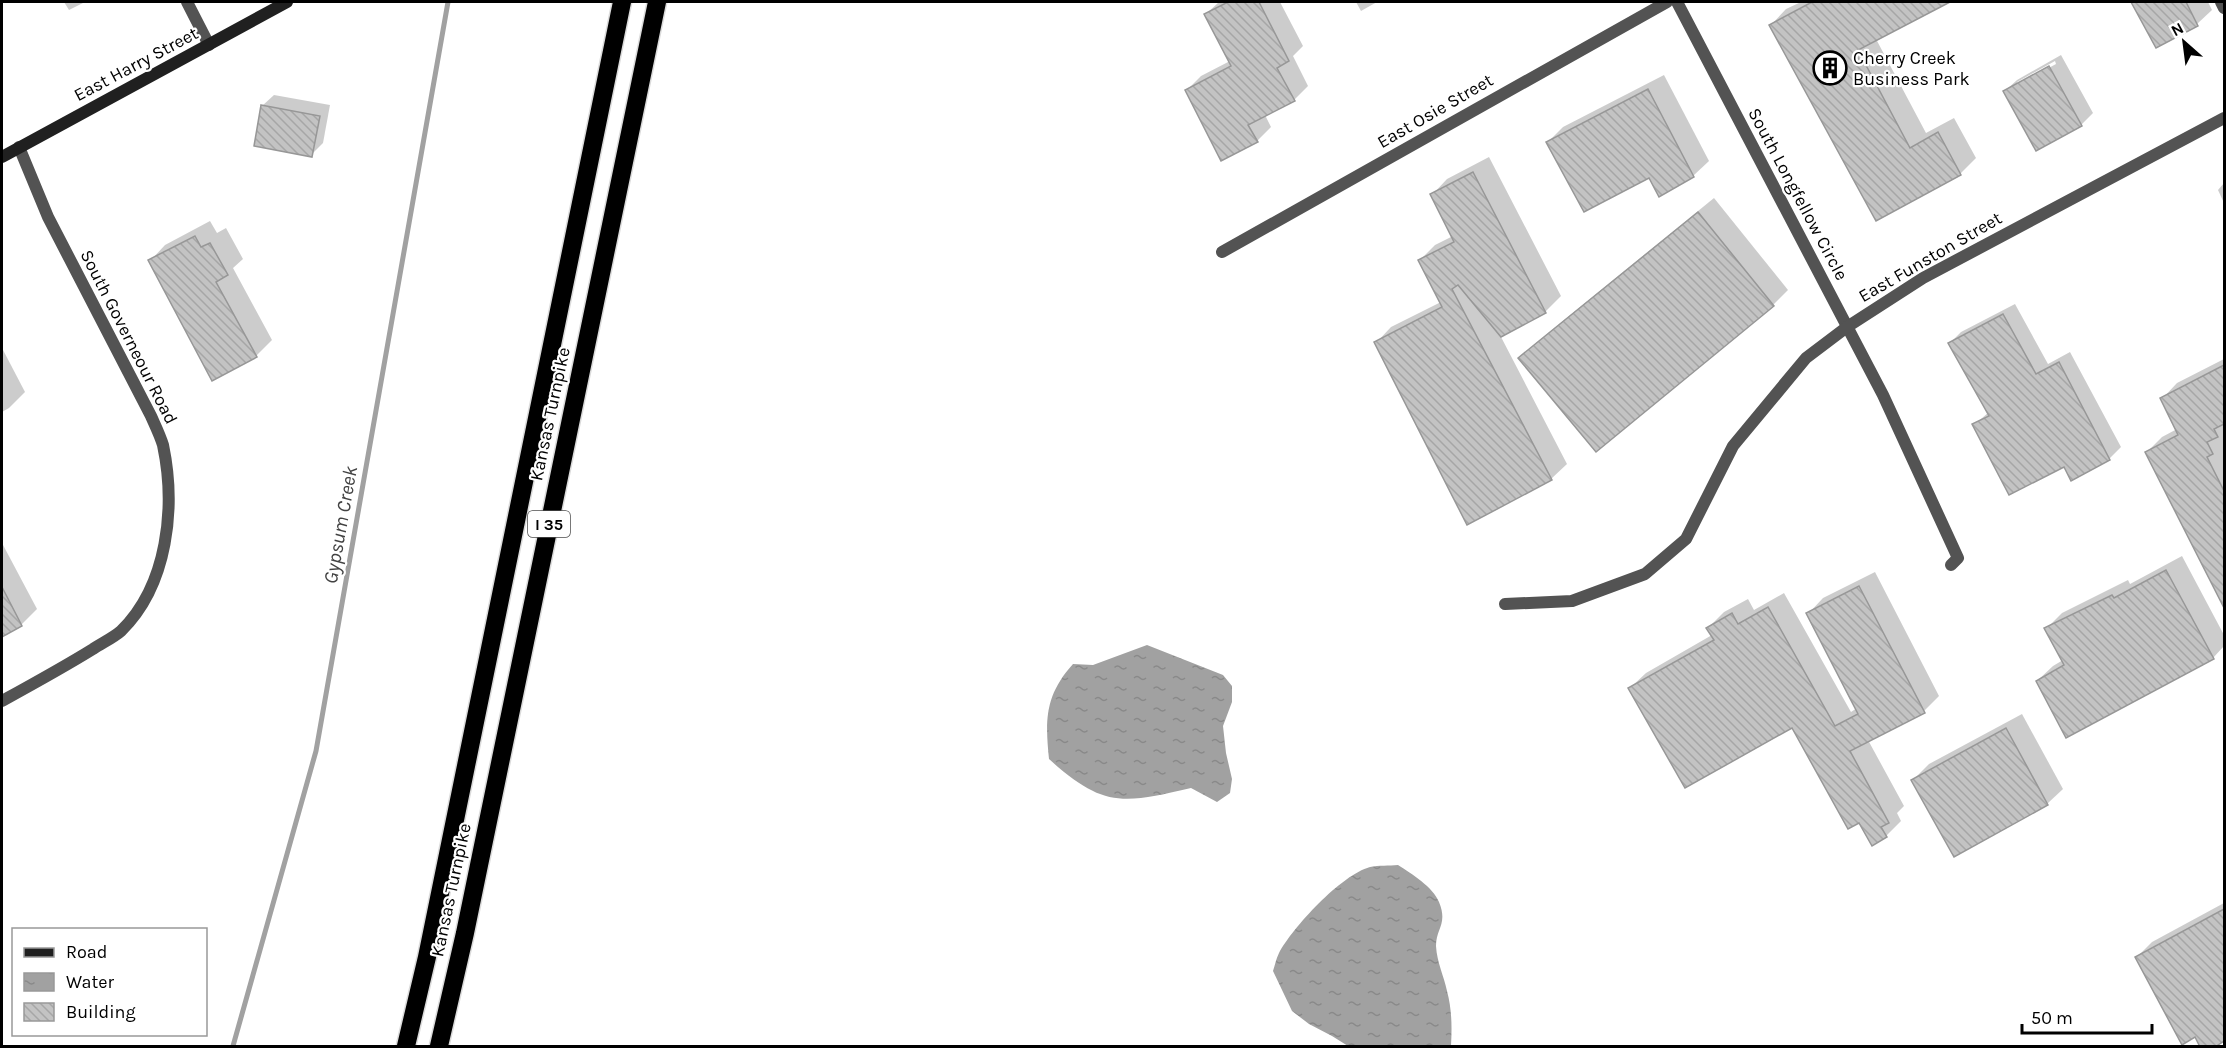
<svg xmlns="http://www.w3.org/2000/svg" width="2226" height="1048" viewBox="0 0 2226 1048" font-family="Karla,sans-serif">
  <defs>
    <pattern id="water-ripples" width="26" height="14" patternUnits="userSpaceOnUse" patternTransform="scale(1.5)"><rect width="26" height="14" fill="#a1a1a1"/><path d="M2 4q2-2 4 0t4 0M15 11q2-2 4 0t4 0" fill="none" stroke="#898989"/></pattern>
    <pattern id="building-back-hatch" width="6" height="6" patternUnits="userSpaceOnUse" patternTransform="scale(1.5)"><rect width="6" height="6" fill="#c3c3c3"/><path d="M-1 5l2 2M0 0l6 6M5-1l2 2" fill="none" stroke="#a6a6a6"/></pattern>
  </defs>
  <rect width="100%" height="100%" fill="#fff"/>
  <!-- water -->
  <g fill="url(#water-ripples)">
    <path d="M 1147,645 L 1223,675 L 1232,686 L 1232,702 L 1223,726 L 1226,753 L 1232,779 L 1230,793 L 1217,802 L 1191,788 C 1123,804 1103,808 1049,759 C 1045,720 1045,695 1073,664 L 1093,665 Z"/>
    <path d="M 1398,865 C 1412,874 1433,887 1439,902 C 1448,924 1436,928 1436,946 C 1437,963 1444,976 1447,991 C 1452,1009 1452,1028 1451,1046 L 1348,1046 L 1332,1036 L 1309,1024 L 1292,1011 L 1273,971 C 1275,965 1276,959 1279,953 C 1293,927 1341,875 1370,867 C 1379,865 1389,866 1398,865 Z"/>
  </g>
  <!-- shadow -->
  <g fill="#0003" fill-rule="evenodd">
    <path d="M 64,2 L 85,2 L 69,10 Z"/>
    <path d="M 1219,2 L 1280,2 L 1303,46 L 1293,56 L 1308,86 L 1294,100 L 1265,115 L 1271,127 L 1257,141 L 1187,90 L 1201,76 L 1230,61 L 1206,14 Z"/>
    <path d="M 1356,2 L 1377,2 L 1361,11 Z"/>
    <path d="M 1801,2 L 1941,2 L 1935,8 L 1876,39 L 1926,133 L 1954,118 L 1976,158 L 1960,174 L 1877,219 L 1771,25 L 1786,9 Z"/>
    <path d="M 2138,2 L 2208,2 L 2212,10 L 2197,24 L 2135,5 Z"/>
    <path d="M 2061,55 L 2093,113 L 2081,125 L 2005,91 L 2017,80 ZM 2055,61 L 2056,64 L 2017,85 L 2017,82 Z"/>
    <path d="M 1664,75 L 1709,161 L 1693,176 L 1650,176 L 1548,142 L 1563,127 Z"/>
    <path d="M 274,95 L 330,105 L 323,143 L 311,155 L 262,106 Z"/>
    <path d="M 1489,157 L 1561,296 L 1545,312 L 1500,335 L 1567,464 L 1551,479 L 1376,343 L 1391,327 L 1441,302 L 1419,261 L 1435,245 L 1453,236 L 1432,195 L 1447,179 Z"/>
    <path d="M 2224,183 L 2224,203 L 2218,190 Z"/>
    <path d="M 1714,198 L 1788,290 L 1773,305 L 1520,358 L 1536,343 Z"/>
    <path d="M 210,221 L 217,233 L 226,228 L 243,259 L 233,268 L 272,340 L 256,356 L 150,261 L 165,245 Z"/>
    <path d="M 2015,304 L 2048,364 L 2070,352 L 2121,447 L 2110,458 L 2071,479 L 2064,465 L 1974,425 L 1989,412 L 1950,343 L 1961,332 Z"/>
    <path d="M 2,348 L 25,392 L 9,408 L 2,412 Z"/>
    <path d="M 2224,359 L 2224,440 L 2223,442 L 2224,446 L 2224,604 L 2147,452 L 2162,437 L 2177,429 L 2162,399 L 2177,383 Z"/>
    <path d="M 2,543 L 37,609 L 21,625 L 2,636 Z"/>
    <path d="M 2182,556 L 2224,635 L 2224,646 L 2213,658 L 2037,681 L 2053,666 L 2063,660 L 2046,629 L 2062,613 L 2128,580 L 2130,584 Z"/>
    <path d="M 1875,572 L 1939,696 L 1924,711 L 1868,740 L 1904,806 L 1897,813 L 1901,821 L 1886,836 L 1860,821 L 1792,726 L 1630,688 L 1646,673 L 1712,635 L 1708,628 L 1724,612 L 1748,599 L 1754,610 L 1784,593 L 1851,712 L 1857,708 L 1808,614 L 1823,598 Z"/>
    <path d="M 2022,714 L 2063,789 L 2047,804 L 1913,780 L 1929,764 Z"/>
    <path d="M 2224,903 L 2224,1040 L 2212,1046 L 2196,1035 L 2137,957 L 2152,942 Z"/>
  </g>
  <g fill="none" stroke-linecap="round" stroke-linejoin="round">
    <!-- stream -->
    <path stroke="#a1a1a1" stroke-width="5" d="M 233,1046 L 316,751 L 448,2"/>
  </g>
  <!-- building -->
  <g fill="url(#building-back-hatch)" stroke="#979797" stroke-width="1.5">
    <path d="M 1228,2 L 1259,2 L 1289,61 L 1277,68 L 1295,101 L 1248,125 L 1258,142 L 1221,161 L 1185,90 L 1231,66 L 1204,14 Z"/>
    <path d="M 1812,2 L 1950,2 L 1858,50 L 1910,148 L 1938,132 L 1961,175 L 1876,221 L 1769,25 Z"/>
    <path d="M 2131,2 L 2186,2 L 2198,26 L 2156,48 Z"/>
    <path d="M 2049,66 L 2082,126 L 2036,151 L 2003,91 Z"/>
    <path d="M 1648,89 L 1694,177 L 1659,197 L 1649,178 L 1584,212 L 1546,142 Z"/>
    <path d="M 261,105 L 320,116 L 312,157 L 254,146 Z"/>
    <path d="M 1473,172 L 1546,313 L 1501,337 L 1458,285 L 1452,289 L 1552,480 L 1467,525 L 1374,342 L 1442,307 L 1418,260 L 1454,242 L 1430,194 Z"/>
    <path d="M 1698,212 L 1774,306 L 1596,452 L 1518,358 Z"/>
    <path d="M 195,236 L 201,247 L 210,243 L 228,275 L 216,282 L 257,357 L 212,381 L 148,260 Z"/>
    <path d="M 2003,314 L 2036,374 L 2059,362 L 2110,460 L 2071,481 L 2064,467 L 2009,495 L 1972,424 L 1989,416 L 1948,343 Z"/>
    <path d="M 2224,365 L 2224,424 L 2214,429 L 2218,437 L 2207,442 L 2213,454 L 2207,457 L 2224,491 L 2224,608 L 2145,452 L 2178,435 L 2160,398 Z"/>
    <path d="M 2166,570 L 2214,659 L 2066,738 L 2036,681 L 2064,665 L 2044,628 L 2112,595 L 2114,598 Z"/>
    <path d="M 1859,586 L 1925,713 L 1850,751 L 1889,823 L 1881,827 L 1887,837 L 1872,846 L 1859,823 L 1848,829 L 1792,728 L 1685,788 L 1628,688 L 1714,640 L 1706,628 L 1732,613 L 1738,624 L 1768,607 L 1835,726 L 1858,714 L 1806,613 Z"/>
    <path d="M 2,587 L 22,626 L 2,637 Z"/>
    <path d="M 2006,728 L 2048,805 L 1954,857 L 1911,780 Z"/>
    <path d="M 2224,909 L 2224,1041 L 2215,1047 L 2200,1047 L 2195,1037 L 2182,1045 L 2135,957 Z"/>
  </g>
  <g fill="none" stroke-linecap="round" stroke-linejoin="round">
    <!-- motorway casing -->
    <g stroke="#dbdbdb" stroke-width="21">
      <g id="motorway">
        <path d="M 406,1046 L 427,957 L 622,2"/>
        <path d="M 439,1046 L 465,933 L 657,2"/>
      </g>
    </g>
    <!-- minor -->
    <g stroke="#535353" stroke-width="12">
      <path d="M 187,2 L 209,45"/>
      <path d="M 1677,2 L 1883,395 L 1958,558 L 1951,565"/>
      <path d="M 2221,2 L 2224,8"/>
      <path d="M 1222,252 L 1667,2"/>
      <path d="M 1505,604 L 1572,601 L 1645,574 L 1686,539 L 1733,446 L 1806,358 L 1847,327 L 1923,278 L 2224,118"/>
      <path d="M 2,701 C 33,684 64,667 93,649 C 102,643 113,638 121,631 C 168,585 176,507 163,445 C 160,435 155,425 151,416 L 48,217 L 19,147"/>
    </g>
    <!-- secondary -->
    <path stroke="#202020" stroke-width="12" d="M 2,157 L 287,2"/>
    <!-- motorway -->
    <use href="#motorway" stroke="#000" stroke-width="18"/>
  </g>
  <!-- icons -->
  <defs>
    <g id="building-ring" transform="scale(1.725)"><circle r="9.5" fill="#fff" stroke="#000" stroke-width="1.5"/><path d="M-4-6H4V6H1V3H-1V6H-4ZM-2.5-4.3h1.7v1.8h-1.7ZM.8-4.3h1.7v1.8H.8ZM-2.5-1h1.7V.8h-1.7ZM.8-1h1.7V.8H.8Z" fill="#000"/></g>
  </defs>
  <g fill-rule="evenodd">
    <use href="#building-ring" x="1830" y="68"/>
  </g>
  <g text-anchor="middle" stroke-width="4.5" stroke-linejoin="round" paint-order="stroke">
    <!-- shield labels -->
    <rect fill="#fff" stroke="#4c4c4c" stroke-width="1.5" x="528" y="511" width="42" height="26" rx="4.5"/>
    <g font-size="16" font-weight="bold" fill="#000">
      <text x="549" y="530">I 35</text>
    </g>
    <!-- poi labels -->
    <g font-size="18" fill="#000" stroke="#fff" text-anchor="start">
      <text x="1853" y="64">Cherry Creek<tspan x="1853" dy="21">Business Park</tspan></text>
    </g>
    <!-- street labels -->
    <g font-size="18" fill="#000" stroke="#fff">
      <text transform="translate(136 64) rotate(-28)" y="6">East Harry Street</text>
      <text transform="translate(1435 111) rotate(-30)" y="6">East Osie Street</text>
      <text transform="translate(1798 194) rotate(62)" y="6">South Longfellow Circle</text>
      <text transform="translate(1930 257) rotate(-30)" y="6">East Funston Street</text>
      <text transform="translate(129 337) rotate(63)" y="6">South Governeour Road</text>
      <text transform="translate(550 414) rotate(-78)" y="6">Kansas Turnpike</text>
      <text transform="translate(451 890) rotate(-78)" y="6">Kansas Turnpike</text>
    </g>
    <!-- water labels -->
    <g font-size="20" font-style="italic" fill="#424242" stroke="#fff">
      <text transform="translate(340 525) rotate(-80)" y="7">Gypsum Creek</text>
    </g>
  </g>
  <!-- border -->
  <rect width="2226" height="1048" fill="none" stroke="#000000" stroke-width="6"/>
  <!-- legend -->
  <rect x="12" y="928" width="195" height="108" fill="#ffffff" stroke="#999999" stroke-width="1.5"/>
  <rect x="24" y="948" width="30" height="9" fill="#202020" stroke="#999999" stroke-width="1.5"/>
  <text x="66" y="958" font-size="18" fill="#000000">Road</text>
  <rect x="24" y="973" width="30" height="18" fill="url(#water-ripples)" stroke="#999999" stroke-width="1.5"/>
  <text x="66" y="988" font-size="18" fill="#000000">Water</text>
  <rect x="24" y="1003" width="30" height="18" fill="url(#building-back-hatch)" stroke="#999999" stroke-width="1.5"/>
  <text x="66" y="1018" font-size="18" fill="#000000">Building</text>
  <!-- north arrow -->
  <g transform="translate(2184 42) rotate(332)" stroke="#ffffff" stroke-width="4.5" paint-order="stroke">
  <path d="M0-4.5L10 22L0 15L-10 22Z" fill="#000000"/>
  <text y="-9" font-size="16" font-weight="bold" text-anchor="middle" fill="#000000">N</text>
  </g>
  <!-- scale -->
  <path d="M2022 1024v9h130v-9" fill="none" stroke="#000000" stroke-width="3"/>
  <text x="2031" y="1024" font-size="18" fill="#000000" stroke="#ffffff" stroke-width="4.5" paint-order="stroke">50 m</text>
</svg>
